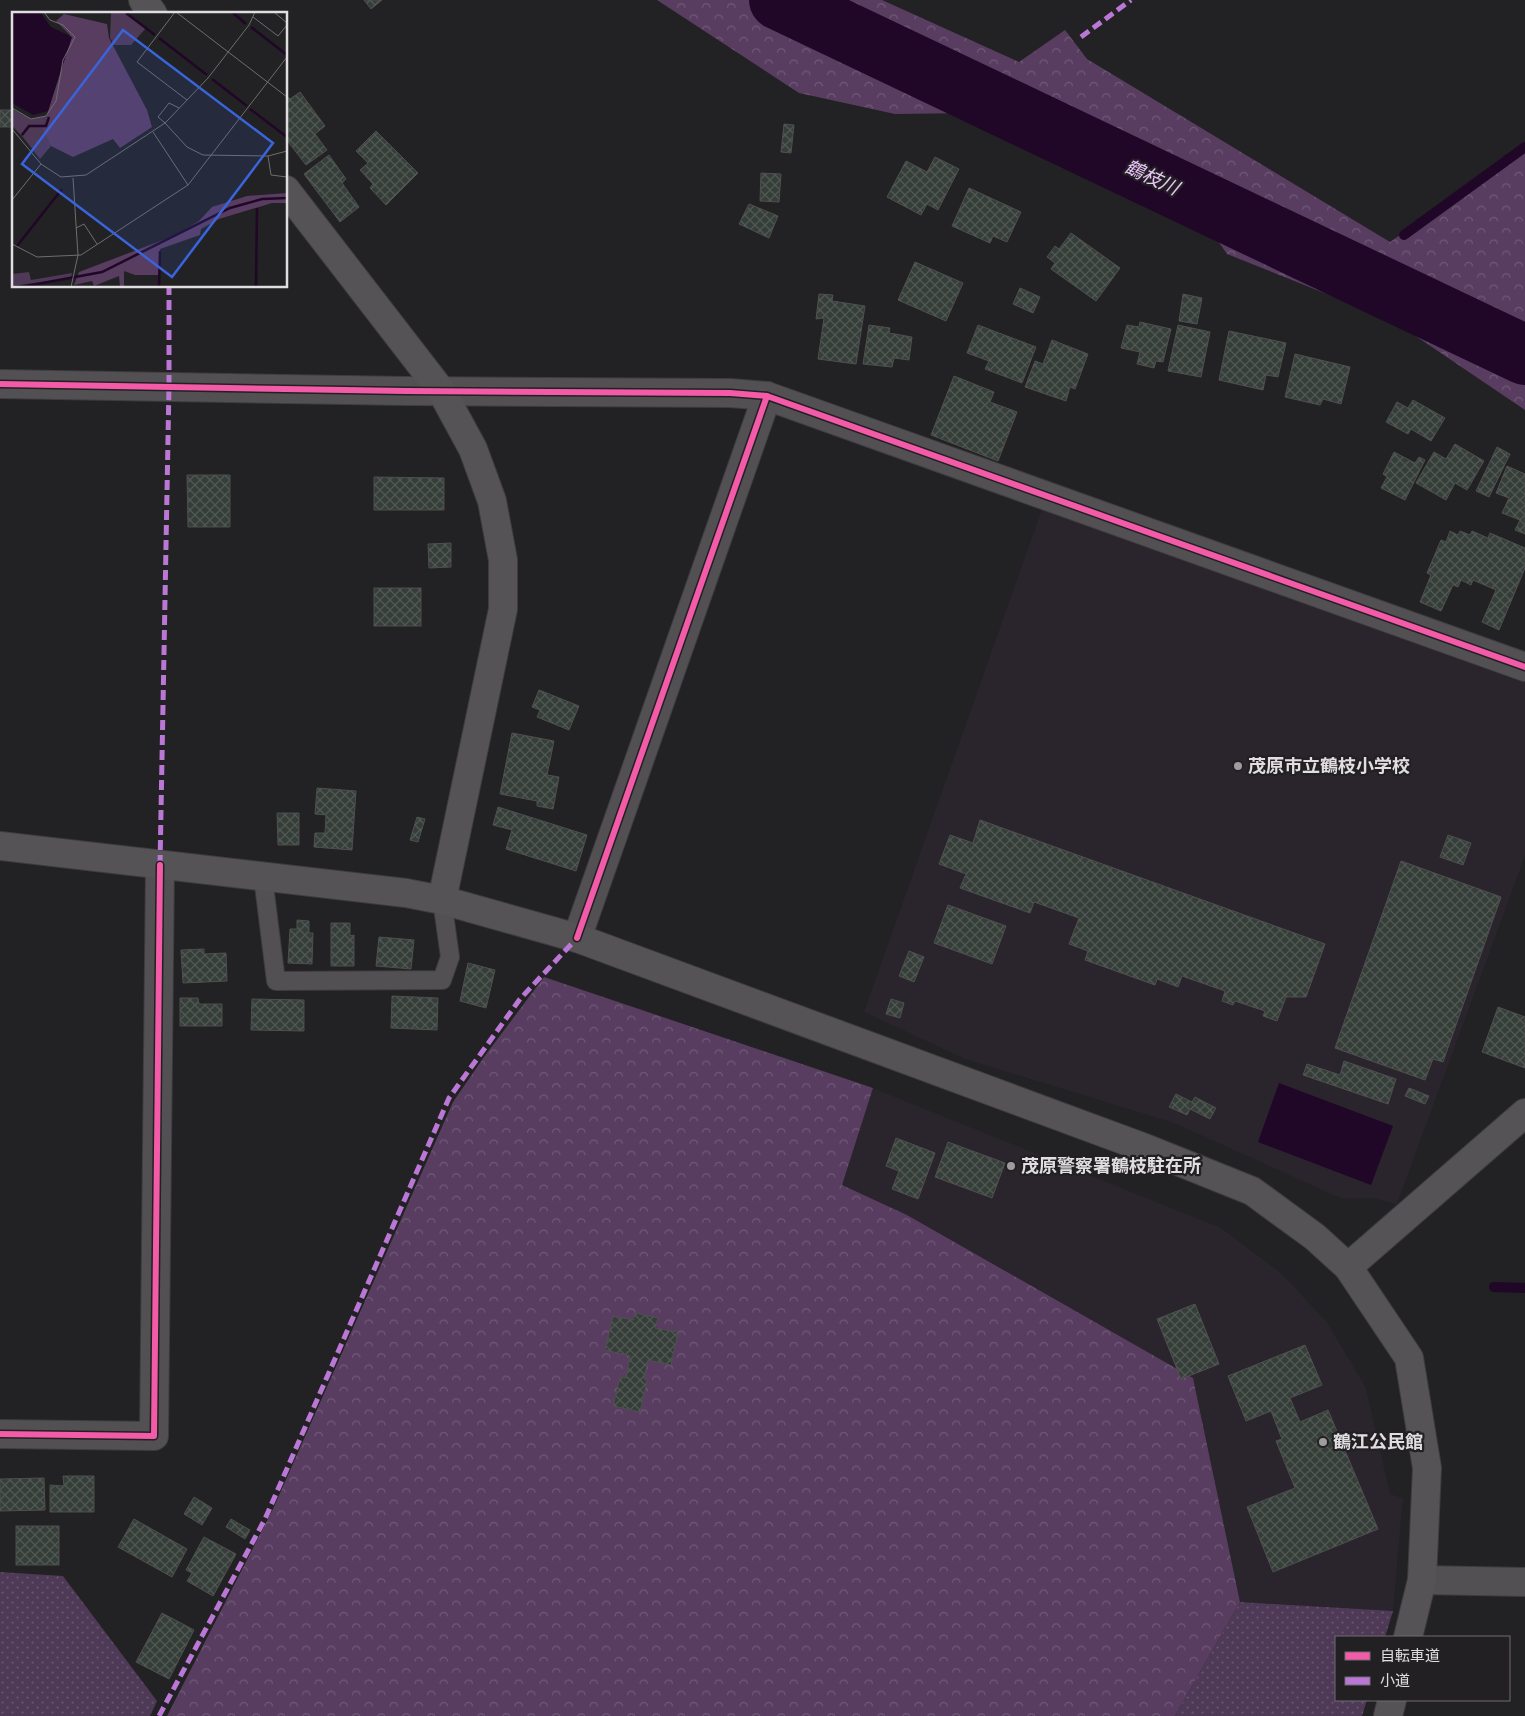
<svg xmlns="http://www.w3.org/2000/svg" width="1525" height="1716" viewBox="0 0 1525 1716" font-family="Overpass,'Noto Sans JP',sans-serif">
  <defs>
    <pattern id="grass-dots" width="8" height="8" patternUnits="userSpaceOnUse" patternTransform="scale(1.25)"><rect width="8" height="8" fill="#4e3956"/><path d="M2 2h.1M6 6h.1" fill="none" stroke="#67556e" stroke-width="1.8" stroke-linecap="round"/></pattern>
    <pattern id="forest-crowns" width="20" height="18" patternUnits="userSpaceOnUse" patternTransform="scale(1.25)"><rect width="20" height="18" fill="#583d61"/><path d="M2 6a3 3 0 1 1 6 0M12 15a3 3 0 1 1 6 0" fill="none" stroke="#705977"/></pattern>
    <pattern id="building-cross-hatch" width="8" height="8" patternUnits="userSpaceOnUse" patternTransform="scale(1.25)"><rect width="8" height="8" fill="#353e39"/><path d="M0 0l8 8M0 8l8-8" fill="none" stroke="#525955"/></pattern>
  </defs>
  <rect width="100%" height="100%" fill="#222123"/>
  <!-- built -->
  <g fill="#2a242c">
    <path d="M 1043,506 L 1525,677 L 1525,856 L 1397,1204 L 1372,1198 L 1340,1198 L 1174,1123 L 965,1059 L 864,1012 Z"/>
    <path d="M 873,1088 L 1221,1228 L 1281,1273 L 1327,1322 L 1366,1388 L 1390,1494 L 1403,1498 L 1393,1611 L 1240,1602 L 1193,1378 L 907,1215 L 841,1185 Z"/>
  </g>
  <!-- grass -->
  <g fill="url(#grass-dots)">
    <path d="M 0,1572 L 63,1576 L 157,1701 L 150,1716 L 0,1716 Z"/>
    <path d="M 1240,1602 L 1393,1611 L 1385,1637 L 1336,1637 L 1336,1700 L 1367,1700 L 1362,1716 L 1175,1716 Z"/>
  </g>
  <!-- forest -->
  <g fill="url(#forest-crowns)">
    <path d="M 657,0 L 882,0 L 1019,62 L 1065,30 L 1087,59 L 1390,242 L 1525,149 L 1525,410 L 1392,320 L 1227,254 L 1198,212 L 973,113 L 895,114 L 799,93 Z"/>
    <path d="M 544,977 L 873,1088 L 842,1185 L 907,1215 L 1193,1378 L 1240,1602 L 1175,1716 L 167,1716 L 273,1509 L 453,1102 L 484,1057 Z"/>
  </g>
  <!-- water -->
  <path fill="#200728" d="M 1279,1083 L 1393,1126 L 1371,1185 L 1258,1142 Z"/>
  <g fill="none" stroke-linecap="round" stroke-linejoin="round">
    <!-- stream -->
    <g stroke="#200728" stroke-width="10">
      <path d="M 1404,235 L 1525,147"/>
      <path d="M 1494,1287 L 1525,1288"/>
    </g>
    <!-- river -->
    <path stroke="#200728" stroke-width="60" d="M 779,0 L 1525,355"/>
  </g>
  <!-- building -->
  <g fill="url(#building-cross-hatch)" stroke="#4f4f4f">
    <path d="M 364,0 L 382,0 L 371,9 Z"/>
    <path d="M 300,92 L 325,126 L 315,134 L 327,150 L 306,165 L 286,139 L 286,95 L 290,99 Z"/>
    <rect x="0" y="110" width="14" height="17"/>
    <path d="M 784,124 L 794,125 L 791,153 L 781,152 Z"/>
    <path d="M 376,131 L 418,173 L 386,205 L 370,188 L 373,184 L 360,170 L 368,163 L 356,151 Z"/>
    <path d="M 329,155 L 346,179 L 342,183 L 359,207 L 340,222 L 304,174 Z"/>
    <path d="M 935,157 L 959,169 L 938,210 L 927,204 L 921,215 L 887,197 L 906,161 L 927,172 Z"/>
    <path d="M 761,173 L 781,174 L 779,202 L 760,201 Z"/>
    <path d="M 969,188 L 1021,212 L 1007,242 L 993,236 L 990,243 L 952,226 Z"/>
    <path d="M 749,204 L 778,216 L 769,238 L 739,224 Z"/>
    <path d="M 1071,233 L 1120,268 L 1096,301 L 1051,269 L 1055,263 L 1047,257 L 1055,246 L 1059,249 Z"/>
    <path d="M 915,262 L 963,283 L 946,321 L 898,300 Z"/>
    <path d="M 1020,288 L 1040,297 L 1033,313 L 1013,304 Z"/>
    <path d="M 819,294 L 833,295 L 832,301 L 865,306 L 856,364 L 818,359 L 824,318 L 816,319 Z"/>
    <path d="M 1183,294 L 1202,298 L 1197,324 L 1179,321 Z"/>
    <path d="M 1140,322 L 1171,329 L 1163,362 L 1156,361 L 1154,368 L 1137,364 L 1140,352 L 1121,348 L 1127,325 L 1139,327 Z"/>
    <path d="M 869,325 L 890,328 L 889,333 L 912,337 L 909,360 L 894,358 L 892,367 L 863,364 Z"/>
    <path d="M 978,325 L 1036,347 L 1022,383 L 985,369 L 989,361 L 967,353 Z"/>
    <path d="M 1178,325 L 1210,332 L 1201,377 L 1168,371 Z"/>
    <path d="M 1229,331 L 1286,343 L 1278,377 L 1266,375 L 1263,390 L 1219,380 Z"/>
    <path d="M 1052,340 L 1088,354 L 1075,389 L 1070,387 L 1066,401 L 1025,387 L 1035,361 L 1043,364 Z"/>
    <path d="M 1295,354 L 1350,367 L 1341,404 L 1323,399 L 1320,405 L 1285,397 Z"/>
    <path d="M 954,376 L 994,392 L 990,402 L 1017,412 L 998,461 L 931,435 Z"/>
    <path d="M 1413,400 L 1445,418 L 1431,441 L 1411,429 L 1408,434 L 1386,422 L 1397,402 L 1408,408 Z"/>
    <path d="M 1455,444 L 1484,461 L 1467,490 L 1455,483 L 1446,500 L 1416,483 L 1434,452 L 1446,459 Z"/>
    <path d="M 1497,447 L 1510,454 L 1489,497 L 1476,491 Z"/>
    <path d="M 1394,452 L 1415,463 L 1419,457 L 1425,460 L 1405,500 L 1381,488 L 1387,477 L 1383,474 Z"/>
    <path d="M 1507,466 L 1525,474 L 1525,534 L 1515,530 L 1520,520 L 1502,513 L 1509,498 L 1496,493 Z"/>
    <path d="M 187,475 L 230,475 L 230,527 L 188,527 Z"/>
    <path d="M 374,477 L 444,478 L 444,510 L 374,510 Z"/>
    <path d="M 1450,531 L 1458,535 L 1460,531 L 1470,535 L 1472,531 L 1488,538 L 1490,533 L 1525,548 L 1525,568 L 1499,630 L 1482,622 L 1496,590 L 1473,580 L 1471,585 L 1461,580 L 1458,587 L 1453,585 L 1441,611 L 1420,602 L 1431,575 L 1427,573 L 1441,540 L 1446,542 Z"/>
    <path d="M 451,543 L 451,567 L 429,568 L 428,544 Z"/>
    <rect x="374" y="588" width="47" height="38"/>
    <path d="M 539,690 L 579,706 L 569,730 L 537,717 L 540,710 L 532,707 Z"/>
    <path d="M 512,733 L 554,741 L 547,775 L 559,777 L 553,809 L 537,806 L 537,801 L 500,794 Z"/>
    <path d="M 317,788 L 356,791 L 352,850 L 314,847 L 315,833 L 325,833 L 326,815 L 315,814 Z"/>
    <path d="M 498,807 L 587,835 L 576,871 L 506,849 L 512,830 L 493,825 Z"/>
    <path d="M 277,813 L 299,813 L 299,845 L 278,845 Z"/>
    <path d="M 417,817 L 425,819 L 418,842 L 410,840 Z"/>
    <path d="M 980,820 L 1325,944 L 1306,997 L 1286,997 L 1277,1021 L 1263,1016 L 1265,1011 L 1235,1001 L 1233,1005 L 1222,1001 L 1225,991 L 1182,976 L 1178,987 L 1157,979 L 1155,985 L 1085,960 L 1088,951 L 1069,944 L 1079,918 L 1034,902 L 1030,913 L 960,888 L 966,874 L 939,864 L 950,835 L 973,843 Z"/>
    <path d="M 1448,835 L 1471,843 L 1463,865 L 1440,857 Z"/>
    <path d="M 1401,861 L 1501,897 L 1443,1062 L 1433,1059 L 1425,1080 L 1335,1048 Z"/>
    <path d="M 948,905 L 1006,926 L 992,964 L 934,943 Z"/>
    <path d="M 297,920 L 309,921 L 309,933 L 313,933 L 312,964 L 288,963 L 290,929 L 297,929 Z"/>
    <path d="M 331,923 L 350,923 L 350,936 L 354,935 L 354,966 L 331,966 Z"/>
    <path d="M 379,937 L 414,940 L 411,969 L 376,966 Z"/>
    <path d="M 204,949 L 204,954 L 226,953 L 227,981 L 183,983 L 181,950 Z"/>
    <path d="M 909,951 L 924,957 L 914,982 L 899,976 Z"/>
    <path d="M 468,963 L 495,970 L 486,1008 L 460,1001 Z"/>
    <path d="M 392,996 L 438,998 L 437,1030 L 391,1028 Z"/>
    <path d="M 180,998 L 198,998 L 199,1004 L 222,1004 L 222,1026 L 180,1026 Z"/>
    <path d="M 252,999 L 304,1000 L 304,1031 L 251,1030 Z"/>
    <path d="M 891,999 L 904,1003 L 900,1018 L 886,1014 Z"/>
    <path d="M 1498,1007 L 1525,1017 L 1525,1068 L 1482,1052 Z"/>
    <path d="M 1344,1061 L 1396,1079 L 1388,1104 L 1303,1075 L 1307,1064 L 1340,1075 Z"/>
    <path d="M 1409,1088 L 1429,1096 L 1425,1104 L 1405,1096 Z"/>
    <path d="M 1176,1094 L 1192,1102 L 1195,1097 L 1216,1108 L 1210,1119 L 1190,1109 L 1187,1115 L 1169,1107 Z"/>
    <path d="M 896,1138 L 935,1153 L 918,1199 L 892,1189 L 899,1171 L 886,1166 Z"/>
    <path d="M 948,1142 L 1005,1163 L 992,1198 L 935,1177 Z"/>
    <path d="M 1195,1304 L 1219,1364 L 1181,1379 L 1157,1319 Z"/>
    <path d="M 635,1313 L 658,1318 L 655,1328 L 678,1332 L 671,1365 L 648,1360 L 644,1379 L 647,1380 L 640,1412 L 613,1406 L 620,1377 L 626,1378 L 630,1356 L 605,1350 L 613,1316 L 633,1320 Z"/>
    <path d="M 1305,1345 L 1322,1385 L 1290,1398 L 1300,1422 L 1328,1410 L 1378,1529 L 1273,1572 L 1247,1507 L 1295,1488 L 1276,1441 L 1282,1439 L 1271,1411 L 1246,1421 L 1228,1376 Z"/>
    <path d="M 63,1476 L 94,1476 L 94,1512 L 50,1512 L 50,1485 L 64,1486 Z"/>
    <path d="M 44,1478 L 45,1510 L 0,1511 L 0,1479 Z"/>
    <path d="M 194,1497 L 212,1508 L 202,1525 L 184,1514 Z"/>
    <path d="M 134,1519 L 187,1549 L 172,1577 L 118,1547 Z"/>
    <path d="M 231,1519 L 250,1530 L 245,1539 L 226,1527 Z"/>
    <rect x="16" y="1526" width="43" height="39"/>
    <path d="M 204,1537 L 236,1554 L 213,1596 L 187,1581 L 192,1573 L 186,1570 Z"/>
    <path d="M 162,1613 L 194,1630 L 169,1679 L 136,1662 Z"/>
  </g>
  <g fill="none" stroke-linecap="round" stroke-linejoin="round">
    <!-- lane casing -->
    <g stroke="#3e3c3f" stroke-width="20">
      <path id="lane" d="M 263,877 L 276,981 L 442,980 L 450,957 L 442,900"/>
    </g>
    <!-- street casing -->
    <g stroke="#3e3c3f" stroke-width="30">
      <g id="street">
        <path d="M 0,384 L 406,391 L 730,393 L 767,396 L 1525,667"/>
        <path d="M 577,938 L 767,396"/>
        <path d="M 0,1434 L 154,1436 L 160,865"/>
        <path d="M 1422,1580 L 1525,1582"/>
      </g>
    </g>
    <!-- secondary casing -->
    <g stroke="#3e3c3f" stroke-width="30">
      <g id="secondary">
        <path d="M 143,0 L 153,14"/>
        <path d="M 286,190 L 442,392 L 473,449 L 492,501 L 503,560 L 503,609 L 442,900"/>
        <path d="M 0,846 L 406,893 L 442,900 L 577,938 L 1145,1148 L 1252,1191 L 1315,1237 L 1348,1267 L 1409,1358 L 1427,1468 L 1422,1580 L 1408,1637"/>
        <path d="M 1348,1267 L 1525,1113"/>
        <path d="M 1388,1716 L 1392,1700"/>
      </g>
    </g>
    <!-- lane -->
    <use href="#lane" stroke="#525052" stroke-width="18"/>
    <!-- street -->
    <use href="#street" stroke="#525052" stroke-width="28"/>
    <!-- secondary -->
    <use href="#secondary" stroke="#565357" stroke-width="28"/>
    <!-- quiet -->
    <g stroke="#ba77d6" stroke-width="5" stroke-dasharray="10 5" stroke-linecap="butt">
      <path d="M 1081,37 L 1131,0"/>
      <path d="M 160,865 L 169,386 L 169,286"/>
      <path d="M 159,1716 L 265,1519 L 449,1098 L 520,999 L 577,938"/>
    </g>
    <!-- cycleway casing -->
    <g stroke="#232024" stroke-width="9">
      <g id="cycleway">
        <path d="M 0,384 L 406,391 L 730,393 L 767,396 L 1525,667"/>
        <path d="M 577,938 L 767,396"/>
        <path d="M 0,1434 L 154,1436 L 160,865"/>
      </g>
    </g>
    <!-- cycleway -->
    <use href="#cycleway" stroke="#f35aa7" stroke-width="6"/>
  </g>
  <!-- markers -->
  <g fill="#9e9c9e" stroke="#232024" stroke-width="2">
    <circle cx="1238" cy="766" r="5"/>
    <circle cx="1011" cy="1166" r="5"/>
    <circle cx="1323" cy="1442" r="5"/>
  </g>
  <g text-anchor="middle" stroke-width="4.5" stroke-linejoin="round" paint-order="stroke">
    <!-- poi labels -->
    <g font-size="18" font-weight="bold" fill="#e0dee1" stroke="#232024" text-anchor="start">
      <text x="1248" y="772">茂原市立鶴枝小学校</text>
      <text x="1021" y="1172">茂原警察署鶴枝駐在所</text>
      <text x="1333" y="1448">鶴江公民館</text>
    </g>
    <!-- water labels -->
    <g font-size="19" font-style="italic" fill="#ecc4fb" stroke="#232024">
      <text transform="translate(1152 177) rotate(25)" y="7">鶴枝川</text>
    </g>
  </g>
  <!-- overview -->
  <g transform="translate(12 12)">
    <rect width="275" height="275" fill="#222123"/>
    <path d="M 99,0 L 114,0 L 134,16 L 119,33 L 102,33 L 98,26 ZM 0,97 L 19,107 L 35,104 L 32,113 L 17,114 L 9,123 L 0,114 ZM 32,114 L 39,134 L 28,147 L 10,124 L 18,115 ZM 17,260 L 19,268 L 60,261 L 59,266 L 0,274 L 0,262 Z" fill="#4e3956"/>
    <path d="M 52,2 L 95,12 L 97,26 L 135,98 L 140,115 L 108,136 L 101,127 L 61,145 L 39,134 L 31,117 L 58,23 L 44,9 ZM 275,181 L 275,191 L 260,191 L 207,207 L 189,217 L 188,223 L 148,237 L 147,263 L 123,263 L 112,259 L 112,275 L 108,275 L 107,264 L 82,274 L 80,269 L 62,273 L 67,260 L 164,223 L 187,209 L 200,195 L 235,184 Z" fill="#583d61"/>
    <path d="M 0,0 L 28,0 L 39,15 L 60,25 L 36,99 L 21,103 L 0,91 Z" fill="#200728"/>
    <path fill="none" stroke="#200728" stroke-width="2.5" d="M 220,0 L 234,12M 114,1 L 143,23M 239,15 L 275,43M 147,26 L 195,63M 200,67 L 235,94M 238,97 L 275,125M 10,123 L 17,114 L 34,114 L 37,105M 5,234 L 50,177M 9,275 L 90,260 L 218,196 L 250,187 L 275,186M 147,275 L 148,239M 244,275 L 245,196"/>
    <path fill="none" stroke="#6e6d6f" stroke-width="1" d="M 163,0 L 125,50 L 175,88M 164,0 L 275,85M 262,0 L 275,11M 241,5 L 266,24 L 275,13M 0,96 L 19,107 L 34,104 L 44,89 L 51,48 L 63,25 L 51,13 L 38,8 L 32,0M 167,96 L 157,91 L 146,105 L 153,111 L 156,108 L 196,66 L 237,13 L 243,0M 0,117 L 29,152 L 49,165 L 74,163 L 153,111 L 175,135 L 191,143 L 256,144 L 275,139M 141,120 L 176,173M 256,144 L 259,163 L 275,165M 0,188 L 29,152M 64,216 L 72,212 L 85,232M 0,232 L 25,245 L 69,243 L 176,173 L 275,45M 59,275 L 66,243 L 61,166"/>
    <path fill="#3a64d9" fill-opacity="0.15" stroke="#3a64d9" stroke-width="2.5" d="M 111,18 L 261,131 L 160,265 L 10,152 Z"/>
    <rect width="275" height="275" fill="none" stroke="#e0dee1" stroke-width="2.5"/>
  </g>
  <!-- legend -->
  <rect x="1335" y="1636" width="175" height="65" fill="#232024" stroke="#6f6c70"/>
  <rect x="1345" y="1652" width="25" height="8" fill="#f35aa7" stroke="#6f6c70"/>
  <text x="1380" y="1661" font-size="15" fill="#e0dee1">自転車道</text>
  <rect x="1345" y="1677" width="25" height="8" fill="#ba77d6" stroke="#6f6c70"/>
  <text x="1380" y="1686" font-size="15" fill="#e0dee1">小道</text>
</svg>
